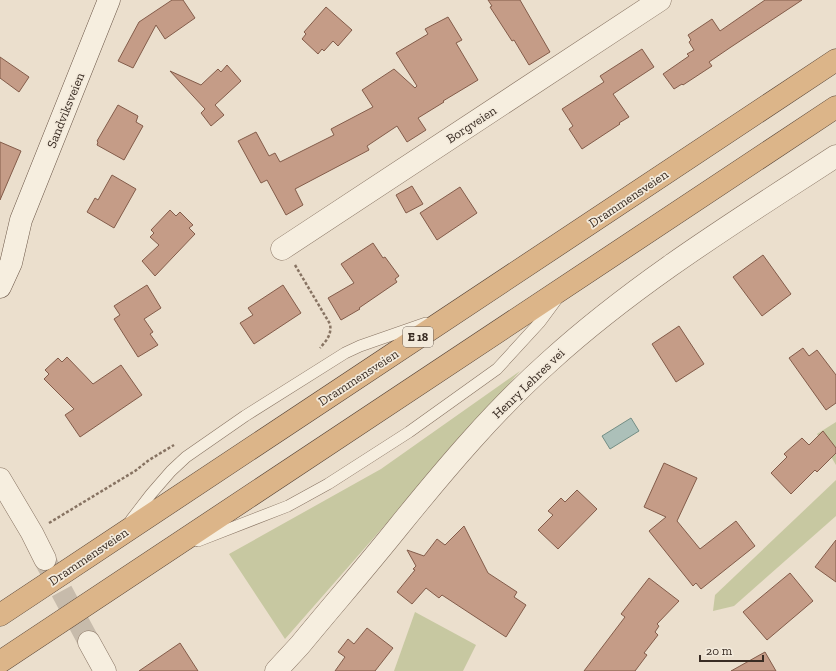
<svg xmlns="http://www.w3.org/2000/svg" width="836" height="671" viewBox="0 0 836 671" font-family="'Zilla Slab',serif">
  <rect width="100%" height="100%" fill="#ebdfcd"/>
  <!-- green -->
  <g fill="#c7c8a1">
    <path d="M 520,371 L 285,639 L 229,554 L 381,469 Z"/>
    <path d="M 836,422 L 836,465 L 817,434 Z"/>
    <path d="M 836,480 L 836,516 L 734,606 L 713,611 L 715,595 Z"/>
    <path d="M 415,612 L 476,645 L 463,671 L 394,671 Z"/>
  </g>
  <!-- water -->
  <path fill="#acc0b9" stroke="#738e85" d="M 631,418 L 639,431 L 610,449 L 602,436 Z"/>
  <!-- building -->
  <g fill="#c59c87" stroke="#835c4a">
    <path d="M 172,0 L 183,0 L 195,18 L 165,39 L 156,25 L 133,68 L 118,61 L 139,22 Z"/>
    <path d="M 488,0 L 520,0 L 550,52 L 529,65 L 514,40 L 512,41 L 490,7 L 492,6 Z"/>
    <path d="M 765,0 L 802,0 L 731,47 L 709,62 L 712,66 L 683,85 L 682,84 L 674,89 L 663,74 L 689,56 L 687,54 L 694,50 L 689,42 L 691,40 L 688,35 L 712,19 L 720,31 Z"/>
    <path d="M 326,7 L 352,30 L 338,46 L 333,41 L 324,51 L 322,49 L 318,54 L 302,39 L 306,34 L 304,32 Z"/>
    <path d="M 448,17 L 462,40 L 456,43 L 478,80 L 443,101 L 444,102 L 418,118 L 426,130 L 407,142 L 397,126 L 367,146 L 369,150 L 295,189 L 303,205 L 286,215 L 267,180 L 261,183 L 238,141 L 256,132 L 269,156 L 275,153 L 280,162 L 334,135 L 331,129 L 373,107 L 362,90 L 394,69 L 415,88 L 417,86 L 396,53 L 428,34 L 425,29 Z"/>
    <path d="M 642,49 L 654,67 L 613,94 L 629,117 L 619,123 L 620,124 L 582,149 L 569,129 L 573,126 L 562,109 L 604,82 L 600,76 Z"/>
    <path d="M 0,57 L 29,77 L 19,92 L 0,78 Z"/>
    <path d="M 227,65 L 241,81 L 215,105 L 224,115 L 211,126 L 201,113 L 205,109 L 170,71 L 201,85 L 218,69 L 221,72 Z"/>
    <path d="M 118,105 L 138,116 L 136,122 L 143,126 L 124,160 L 97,145 L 98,142 L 97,141 Z"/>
    <path d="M 0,142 L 21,151 L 0,200 Z"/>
    <path d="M 112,175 L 136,189 L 114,228 L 87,212 L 95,198 L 98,200 Z"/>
    <path d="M 412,186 L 423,204 L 406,213 L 396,195 Z"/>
    <path d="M 460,187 L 477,213 L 437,240 L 420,213 Z"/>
    <path d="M 170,210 L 176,216 L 180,212 L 193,225 L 189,228 L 195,234 L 155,276 L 142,261 L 159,245 L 150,237 L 154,233 L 151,230 Z"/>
    <path d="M 373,243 L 383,258 L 385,257 L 399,276 L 395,279 L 397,282 L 359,308 L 360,309 L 341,320 L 328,298 L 354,283 L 341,264 Z"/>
    <path d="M 763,255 L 791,294 L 762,316 L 733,277 Z"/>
    <path d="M 147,285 L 161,308 L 144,319 L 153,332 L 150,334 L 158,345 L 138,357 L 114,319 L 120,315 L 114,306 Z"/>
    <path d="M 283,285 L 301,313 L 254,344 L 240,323 L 253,315 L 248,308 Z"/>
    <path d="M 679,326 L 704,364 L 676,382 L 652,344 Z"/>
    <path d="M 803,348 L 809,356 L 817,350 L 836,375 L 836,403 L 826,410 L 789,358 Z"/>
    <path d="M 67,357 L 93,384 L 121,365 L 142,395 L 80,437 L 65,415 L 74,409 L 44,379 L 49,374 L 45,370 L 58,358 L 62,362 Z"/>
    <path d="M 823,431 L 836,448 L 836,453 L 817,472 L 815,470 L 791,494 L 771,473 L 787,457 L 784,454 L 802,438 L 809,445 Z"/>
    <path d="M 664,463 L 697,478 L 677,521 L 700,549 L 736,521 L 755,546 L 701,589 L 696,583 L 693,586 L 649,531 L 666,517 L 644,507 Z"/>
    <path d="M 577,490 L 597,509 L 558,549 L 538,530 L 553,515 L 548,511 L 561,498 L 565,502 Z"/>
    <path d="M 464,526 L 488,573 L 517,592 L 514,597 L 526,605 L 506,637 L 442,595 L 439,598 L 426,588 L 412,604 L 397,592 L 415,570 L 413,569 L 416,566 L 407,550 L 424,556 L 437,539 L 445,545 Z"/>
    <path d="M 836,540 L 836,582 L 815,567 Z"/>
    <path d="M 790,573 L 813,601 L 767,640 L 743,612 Z"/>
    <path d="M 649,578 L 679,601 L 657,624 L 659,626 L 655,632 L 658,635 L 644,653 L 647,655 L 635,671 L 584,671 L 625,617 L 621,614 Z"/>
    <path d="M 367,628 L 393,648 L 375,671 L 335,671 L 345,657 L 338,652 L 348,639 L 354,644 Z"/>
    <path d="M 180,643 L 198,671 L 139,671 Z"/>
    <path d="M 765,652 L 776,671 L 731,671 Z"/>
  </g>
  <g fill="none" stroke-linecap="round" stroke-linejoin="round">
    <!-- minor-tunnel -->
    <path stroke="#c7bbab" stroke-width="22" stroke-dasharray="22 11" stroke-linecap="butt" d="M 46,562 L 89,642"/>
    <!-- service casing -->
    <g stroke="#877362" stroke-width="12">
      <g id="service">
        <path d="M 131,520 L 151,494 L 171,471 L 186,457 L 245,416 L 345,353 L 360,346 L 426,323"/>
        <path d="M 198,541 L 288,506 L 328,484 L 409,432 L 497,369 L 540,322 L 557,299"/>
      </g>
    </g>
    <!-- minor casing -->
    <g stroke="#877362" stroke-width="23">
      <g id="minor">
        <path d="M 282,249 L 660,0"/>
        <path d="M 0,479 L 32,533 L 45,559"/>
        <path d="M 89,642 L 105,671"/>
        <path d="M 276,671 L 300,645 C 333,605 367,566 399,526 C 446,468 494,411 550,361 C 637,282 738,220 836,156"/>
      </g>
    </g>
    <!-- secondary casing -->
    <g stroke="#695445" stroke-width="23">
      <path id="secondary" d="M 0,287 L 11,263 L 21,220 L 109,0"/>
    </g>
    <!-- trunk casing -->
    <g stroke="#554235" stroke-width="23">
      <g id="trunk">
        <path d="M 0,615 L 836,60"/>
        <path d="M 0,662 L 836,107"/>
      </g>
    </g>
    <!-- path -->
    <g stroke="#877362" stroke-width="2.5" stroke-dasharray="3 2" stroke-linecap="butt">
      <path d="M 295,265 L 330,324 C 332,335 326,341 320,348"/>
      <path d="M 49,523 L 135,471 L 149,460 L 174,445"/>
    </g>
    <!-- service -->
    <use href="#service" stroke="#f6eedf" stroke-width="11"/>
    <!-- minor -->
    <use href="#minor" stroke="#f6eedf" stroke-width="22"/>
    <!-- secondary -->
    <use href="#secondary" stroke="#f6eedf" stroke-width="22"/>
    <!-- trunk -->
    <use href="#trunk" stroke="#dcb589" stroke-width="22"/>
  </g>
  <g text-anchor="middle" stroke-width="3.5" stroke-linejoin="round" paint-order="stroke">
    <!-- shield labels -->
    <rect fill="#f3eadb" stroke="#71655a" stroke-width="1" x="403" y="327" width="30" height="20" rx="3"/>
    <g font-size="12" font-weight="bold" fill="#392c23">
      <text x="418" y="341">E 18</text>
    </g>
    <!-- street labels -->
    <g font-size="13" fill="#392c23" stroke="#f3eadb">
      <text transform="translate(65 110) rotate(-68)" y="5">Sandviksveien</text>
      <text transform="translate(471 124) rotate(-33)" y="5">Borgveien</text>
      <text transform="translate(628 198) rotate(-34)" y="5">Drammensveien</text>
      <text transform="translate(358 377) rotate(-33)" y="5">Drammensveien</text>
      <text transform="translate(528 383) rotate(-44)" y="5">Henry Lehres vei</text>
      <text transform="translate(88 556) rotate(-34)" y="5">Drammensveien</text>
    </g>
  </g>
  <!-- scale -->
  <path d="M700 655v6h63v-6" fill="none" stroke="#392c23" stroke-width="2"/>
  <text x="706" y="655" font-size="12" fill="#392c23" stroke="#f3eadb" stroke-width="3" paint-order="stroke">20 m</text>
</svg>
